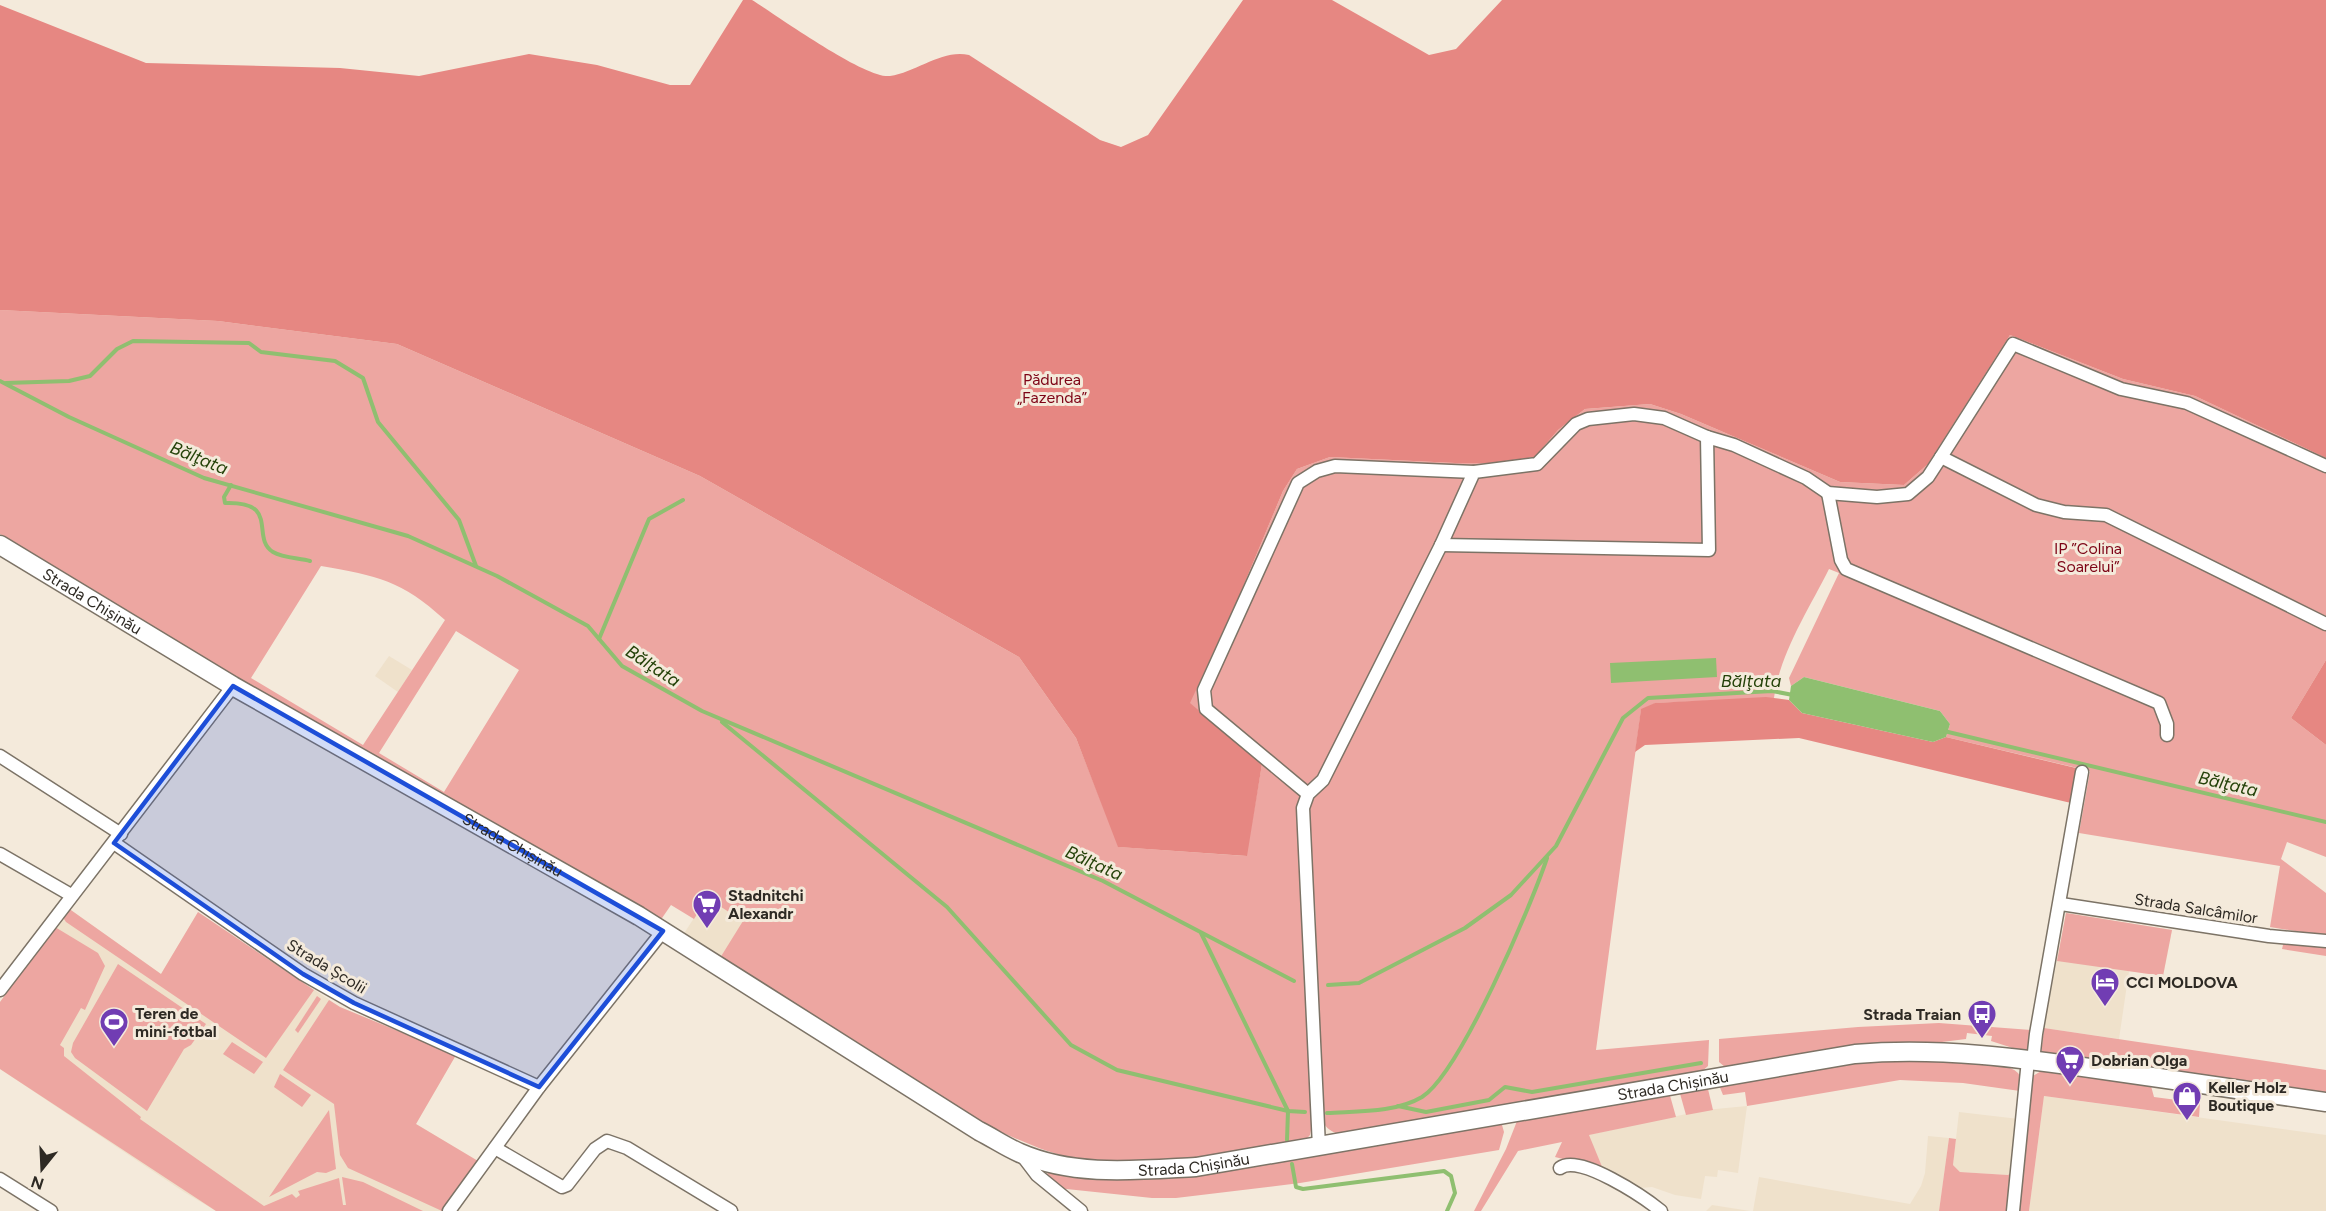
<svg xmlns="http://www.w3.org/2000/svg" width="2326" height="1211" viewBox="0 0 2326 1211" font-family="Figtree,sans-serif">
  <rect width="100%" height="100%" fill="#f4eadb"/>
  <!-- built -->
  <g fill="#efe1cb">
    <path d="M 389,656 L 412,670 L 398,692 L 375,676 Z"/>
    <path d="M 707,898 L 744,921 L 720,958 L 683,935 Z"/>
    <path d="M 68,908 L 161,974 L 198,912 L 340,1007 L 456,1055 L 416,1124 L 478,1161 L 442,1211 L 216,1211 L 184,1192 L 0,1069 L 0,1002 Z"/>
    <path d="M 2066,913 L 2172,930 L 2163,976 L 2129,971 L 2119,1039 L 2044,1028 Z"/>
    <path d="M 2044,1096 L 2326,1135 L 2326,1211 L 2029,1211 Z"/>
    <path d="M 1747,1106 L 1738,1173 L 1718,1170 L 1717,1177 L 1705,1176 L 1701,1199 L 1675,1195 L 1652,1187 L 1640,1188 L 1603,1169 L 1588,1135 L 1705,1110 Z"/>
    <path d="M 1959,1112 L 2019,1119 L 2013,1171 L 2008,1175 L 1960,1172 L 1953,1165 Z"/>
    <path d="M 1928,1136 L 1949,1138 L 1939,1211 L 1753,1211 L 1759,1177 L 1910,1204 L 1921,1186 L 1925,1173 Z"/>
    <path d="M 1712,1205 L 1750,1211 L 1706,1211 Z"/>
  </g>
  <!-- green -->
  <g fill="#eda6a1" fill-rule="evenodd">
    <path d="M 0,310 L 218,321 L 397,344 L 700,476 L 1019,657 L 1076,738 L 1119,847 L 1246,856 L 1262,764 L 1189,703 L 1240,594 L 1283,491 L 1297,469 L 1330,457 L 1455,463 L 1490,463 L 1535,457 L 1558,430 L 1585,409 L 1650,404 L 1681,414 L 1840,482 L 1904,485 L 1928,464 L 2010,335 L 2123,379 L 2195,396 L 2326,458 L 2326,660 L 2291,718 L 2326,745 L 2326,857 L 2287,842 L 2281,859 L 2326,893 L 2326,936 L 2270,927 L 2280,866 L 2079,833 L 2090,771 L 1946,737 L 1950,724 L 1940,711 L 1804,677 L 1791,686 L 1789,678 L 1839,573 L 1829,569 C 1809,609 1780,653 1774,698 L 1656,703 L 1641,710 L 1596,1050 L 1709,1040 L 1708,1066 L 1699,1074 L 1344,1136 C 1326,1130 1322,1126 1321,1108 L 1315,903 L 1302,903 L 1312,1125 L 1310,1135 L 1303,1143 C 1231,1154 1154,1170 1080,1159 C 1050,1155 1022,1141 994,1129 L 720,958 L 743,921 L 707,898 L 694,919 L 671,905 L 660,921 L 247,684 L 0,534 ZM 321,566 C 378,576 401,580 445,620 L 363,745 L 251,678 ZM 456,631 L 519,670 L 444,792 L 379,753 Z"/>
    <path d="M 68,908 L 161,974 L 198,912 L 314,990 L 266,1058 L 66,922 L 62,916 Z"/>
    <path d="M 2066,913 L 2172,930 L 2163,976 L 2057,961 Z"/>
    <path d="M 55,927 L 98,953 L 105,966 L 85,1010 L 81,1008 L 60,1045 L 64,1048 L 64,1056 L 141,1117 L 140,1119 L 264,1206 L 292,1194 L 296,1198 L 300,1195 L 298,1191 L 339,1178 L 343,1205 L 346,1205 L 342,1177 L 363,1182 L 423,1211 L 216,1211 L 0,1069 L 0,1002 Z"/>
    <path d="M 2284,941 L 2326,944 L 2326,956 L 2282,949 Z"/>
    <path d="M 118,964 L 206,1024 L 191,1045 L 184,1049 L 147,1111 L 75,1058 L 71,1052 L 73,1043 Z"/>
    <path d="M 317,996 L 321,999 L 298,1033 L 295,1030 Z"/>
    <path d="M 329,1000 L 340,1007 L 456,1055 L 416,1124 L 478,1161 L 442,1211 L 348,1168 L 340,1155 L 334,1104 L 283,1070 Z"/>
    <path d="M 1939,1023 L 2031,1030 L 2029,1050 L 2022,1051 L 1991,1041 L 1992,1036 L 1967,1033 L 1966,1039 L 1934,1043 L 1866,1045 L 1725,1067 L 1719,1062 L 1719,1039 L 1858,1027 Z"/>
    <path d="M 2044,1028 L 2326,1070 L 2326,1093 L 2041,1055 Z"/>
    <path d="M 232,1042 L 263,1062 L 254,1074 L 223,1054 Z"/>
    <path d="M 1902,1058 C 1924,1059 2005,1058 2018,1073 C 2022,1078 2020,1085 2020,1091 L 1963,1083 L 1900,1080 L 1747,1106 L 1745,1092 L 1723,1095 L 1719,1085 L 1853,1062 Z"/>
    <path d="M 2043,1070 L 2151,1086 L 2154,1097 L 2200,1103 L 2199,1117 L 2044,1096 L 2029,1211 L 2015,1211 L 2031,1077 Z"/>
    <path d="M 280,1074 L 311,1095 L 302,1107 L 274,1087 Z"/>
    <path d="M 1707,1085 L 1713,1110 L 1686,1115 L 1679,1090 Z"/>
    <path d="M 1669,1092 L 1676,1117 L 1589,1135 L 1603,1169 L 1555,1157 L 1562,1142 L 1518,1151 L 1481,1211 L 1474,1211 L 1506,1149 L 1517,1121 Z"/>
    <path d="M 329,1110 L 336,1169 L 326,1173 L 317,1172 L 269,1197 Z"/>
    <path d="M 1497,1124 L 1502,1125 L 1504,1132 L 1499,1150 L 1300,1183 L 1176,1198 L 1152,1198 L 1057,1188 L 1047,1177 L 1048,1169 L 1087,1176 L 1160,1178 L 1266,1165 Z"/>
    <path d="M 1949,1138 L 1956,1139 L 1953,1165 L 1960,1172 L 2008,1175 L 2013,1171 L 2008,1211 L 1939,1211 Z"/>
  </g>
  <!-- forest -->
  <g fill="#e68782">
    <path d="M 743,0 L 752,0 C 778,16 865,79 890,76 C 917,72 942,49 969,55 L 1100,140 L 1121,147 L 1148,135 L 1243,0 L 1332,0 L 1429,55 L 1456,49 L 1502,0 L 2326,0 L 2326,458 L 2195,396 L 2123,379 L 2010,335 L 1928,464 L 1904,485 L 1840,482 L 1681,414 L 1650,404 L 1585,409 L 1558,430 L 1535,457 L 1490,463 L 1455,463 L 1330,457 L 1297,469 L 1283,491 L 1240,594 L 1190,703 L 1262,764 L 1247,856 L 1118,847 L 1076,738 L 1019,657 L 700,476 L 397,344 L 218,321 L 0,310 L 0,5 L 146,63 L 340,68 L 419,76 L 529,54 L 597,65 L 670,85 L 690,85 Z"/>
    <path d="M 2326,660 L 2326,745 L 2291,718 Z"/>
    <path d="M 1766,697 L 1789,700 L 1802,713 L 1933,742 L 1946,737 L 2076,768 L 2071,803 L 1799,738 L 1645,745 L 1635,752 L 1641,709 L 1655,703 Z"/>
  </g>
  <!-- water -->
  <g fill="#8fbf70">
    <path d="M 1716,658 L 1717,677 L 1611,683 L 1610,663 Z"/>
    <path d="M 1804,677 L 1940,711 L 1950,724 L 1946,737 L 1933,742 L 1802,713 L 1789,700 L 1791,686 Z"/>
  </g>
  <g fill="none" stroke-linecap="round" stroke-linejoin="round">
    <!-- stream -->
    <g stroke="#8fbf70" stroke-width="4">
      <path d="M 0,381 L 69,417 L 204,478 L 408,536 L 497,576 L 588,626 L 622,666 L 702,711 L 1103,881 L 1294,981"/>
      <path d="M 6,383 L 69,381 L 90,376 L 117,349 L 133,341 L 249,343 L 261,352 L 335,361 L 363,378 L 378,422 L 459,520 L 476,566"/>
      <path d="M 231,485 L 224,497 L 225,503 C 281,501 250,538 273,552 C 283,558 299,558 310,561"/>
      <path d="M 599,639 L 649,519 L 683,500"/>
      <path d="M 722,722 L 947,907 L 1071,1045 L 1117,1070 L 1288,1111 L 1305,1112"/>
      <path d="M 1944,731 L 2326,822"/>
      <path d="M 1201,933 L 1288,1111 L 1287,1140"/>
      <path d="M 1328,985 L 1359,983 L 1465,928 L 1511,895 L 1556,846 L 1623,718 L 1648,698 L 1772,691 L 1793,695"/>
      <path d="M 1398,1106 L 1426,1112 L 1489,1100 L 1505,1087 L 1532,1092 L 1701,1063"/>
      <path d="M 1327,1113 C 1358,1111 1395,1113 1422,1097 C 1460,1073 1531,906 1547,858"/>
      <path d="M 1292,1164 L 1296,1187 L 1303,1189 L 1444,1171 L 1451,1176 L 1455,1193 L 1447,1211"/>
    </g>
    <!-- street casing -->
    <g stroke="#7c7366" stroke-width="15">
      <g id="street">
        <path d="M 1941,457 L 2013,344 L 2121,389 L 2187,403 L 2326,466"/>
        <path d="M 1828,493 L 1841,560 L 1846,569 L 2159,703 L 2167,724 L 2167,735"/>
        <path d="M 1441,545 L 1709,550 L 1707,437 L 1734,445 L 1806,478 L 1828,493 L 1877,497 L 1908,494 L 1928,477 L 1941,457 L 2036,505 L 2064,512 L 2106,515 L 2326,624"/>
        <path d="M 0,756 L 121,834"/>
        <path d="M 1308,794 L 1206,709 L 1204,690 L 1298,483 L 1317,471 L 1335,466 L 1474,472"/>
        <path d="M 114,843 L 303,974 L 354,1003 L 539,1087"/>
        <path d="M 0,854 L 71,895"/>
        <path d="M 2061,904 L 2269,936 L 2326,941"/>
        <path d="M 0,990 L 233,686"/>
        <path d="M 2033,1061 L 2036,1034 L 2082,772"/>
        <path d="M 1319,1147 L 1303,808 L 1308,794 L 1323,780 L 1441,545 L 1474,472 L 1537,464 L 1576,424 L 1588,419 L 1634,414 L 1664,418 L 1707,437"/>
        <path d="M 495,1148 L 562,1187 L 567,1185 L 595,1149 L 607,1141 L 627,1148 L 731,1211"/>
        <path d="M 1021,1154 L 1037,1175 L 1081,1211"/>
        <path d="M 1560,1168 C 1579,1153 1645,1198 1661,1211"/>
        <path d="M 0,1179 L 51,1211"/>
        <path d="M 449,1211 L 539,1087 L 663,931"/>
        <path d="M 2013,1211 L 2028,1060"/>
      </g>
    </g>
    <!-- secondary casing -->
    <g stroke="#7c7366" stroke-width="21">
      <g id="secondary">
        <path id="s1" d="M 0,545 L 233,686 L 639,916 L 979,1131 C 993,1138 1006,1147 1020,1153 C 1075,1177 1138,1170 1196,1167 L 1855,1054 C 1940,1047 2020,1058 2104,1070 C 2178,1080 2252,1091 2326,1102"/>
      </g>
    </g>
    <!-- street -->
    <use href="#street" stroke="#fff" stroke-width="12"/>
    <!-- secondary -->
    <use href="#secondary" stroke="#fff" stroke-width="18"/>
  </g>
  <!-- marked area -->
  <path fill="#1d4ed8" fill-opacity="0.2" stroke="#1d4ed8" stroke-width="4.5" stroke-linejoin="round" d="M 233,686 L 663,931 L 539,1087 L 354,1003 L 303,974 L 114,843 Z"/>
  <!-- icons -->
  <defs>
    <g id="supermarket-pin" transform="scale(1.5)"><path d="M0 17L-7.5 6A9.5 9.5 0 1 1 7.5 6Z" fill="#713db3" stroke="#f4eadb"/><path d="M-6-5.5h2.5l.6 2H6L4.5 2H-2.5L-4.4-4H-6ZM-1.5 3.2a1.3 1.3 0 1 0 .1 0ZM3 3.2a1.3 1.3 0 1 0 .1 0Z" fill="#fff"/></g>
    <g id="hotel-pin" transform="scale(1.5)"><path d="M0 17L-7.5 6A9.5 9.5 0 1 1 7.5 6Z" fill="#713db3" stroke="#f4eadb"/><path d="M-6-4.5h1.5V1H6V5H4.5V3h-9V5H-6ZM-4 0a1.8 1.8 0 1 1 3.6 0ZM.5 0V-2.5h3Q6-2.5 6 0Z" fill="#fff"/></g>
    <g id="bus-pin" transform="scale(1.5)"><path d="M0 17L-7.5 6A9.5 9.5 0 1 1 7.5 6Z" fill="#713db3" stroke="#f4eadb"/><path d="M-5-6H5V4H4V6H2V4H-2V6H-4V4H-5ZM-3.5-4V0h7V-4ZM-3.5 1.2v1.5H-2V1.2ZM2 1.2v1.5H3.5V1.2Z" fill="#fff"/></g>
    <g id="stadium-pin" transform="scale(1.5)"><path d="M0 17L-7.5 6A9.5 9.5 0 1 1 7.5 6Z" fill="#713db3" stroke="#f4eadb"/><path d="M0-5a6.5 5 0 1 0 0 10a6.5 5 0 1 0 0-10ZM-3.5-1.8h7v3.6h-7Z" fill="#fff"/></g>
    <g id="shop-pin" transform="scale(1.5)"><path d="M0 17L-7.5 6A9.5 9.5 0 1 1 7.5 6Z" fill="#713db3" stroke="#f4eadb"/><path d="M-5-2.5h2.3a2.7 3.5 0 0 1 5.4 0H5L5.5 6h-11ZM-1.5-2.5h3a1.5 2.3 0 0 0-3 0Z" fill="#fff"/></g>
  </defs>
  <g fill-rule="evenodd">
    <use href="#supermarket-pin" x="707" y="904"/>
    <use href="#hotel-pin" x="2105" y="982"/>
    <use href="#bus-pin" x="1982" y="1014"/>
    <use href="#stadium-pin" x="114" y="1022"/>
    <use href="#supermarket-pin" x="2070" y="1060"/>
    <use href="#shop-pin" x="2187" y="1096"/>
  </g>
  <g text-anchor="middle" stroke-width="6" stroke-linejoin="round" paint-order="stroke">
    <!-- park labels -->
    <g font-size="16" fill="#7d0416" stroke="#f4eadb">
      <text x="1052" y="385">Pădurea<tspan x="1052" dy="18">„Fazenda”</tspan></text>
      <text x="2088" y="554">IP ”Colina<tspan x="2088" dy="18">Soarelui”</tspan></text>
    </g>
    <!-- street labels -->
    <g font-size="16" fill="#2e2a24" stroke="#f4eadb">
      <text dy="6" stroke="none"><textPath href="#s1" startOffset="108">Strada Chișinău</textPath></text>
      <text dy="6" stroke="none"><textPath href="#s1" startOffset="594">Strada Chișinău</textPath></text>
      <text transform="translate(2196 908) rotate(9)" y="6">Strada Salcâmilor</text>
      <text transform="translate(327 966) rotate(31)" y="6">Strada Școlii</text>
      <text dy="6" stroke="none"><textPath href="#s1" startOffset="1850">Strada Chișinău</textPath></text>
      <text dy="6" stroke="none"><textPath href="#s1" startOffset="1364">Strada Chișinău</textPath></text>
    </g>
    <!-- poi labels -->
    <g font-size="16" font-weight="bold" fill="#2e2a24" stroke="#f4eadb" text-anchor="start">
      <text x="728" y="901">Stadnitchi<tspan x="728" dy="18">Alexandr</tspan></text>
      <text x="2126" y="988">CCI MOLDOVA</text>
      <text x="135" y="1019">Teren de<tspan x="135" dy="18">mini-fotbal</tspan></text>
      <text x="1961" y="1020" text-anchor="end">Strada Traian</text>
      <text x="2091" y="1066">Dobrian Olga</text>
      <text x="2208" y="1093">Keller Holz<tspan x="2208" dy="18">Boutique</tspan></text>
    </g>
    <!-- water labels -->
    <g font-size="18" font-style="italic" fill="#244209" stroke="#f4eadb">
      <text transform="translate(199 458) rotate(22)" y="6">Bălţata</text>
      <text transform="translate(653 666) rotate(33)" y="6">Bălţata</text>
      <text x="1751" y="687">Bălţata</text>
      <text transform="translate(2228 784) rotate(13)" y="6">Bălţata</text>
      <text transform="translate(1094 863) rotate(24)" y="6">Bălţata</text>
    </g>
  </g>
  <!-- north arrow -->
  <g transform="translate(42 1169) rotate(198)" stroke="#f4eadb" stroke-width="4.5" paint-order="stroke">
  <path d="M0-4.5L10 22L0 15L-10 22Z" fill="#2e2a24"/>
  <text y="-9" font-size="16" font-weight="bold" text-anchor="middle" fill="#2e2a24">N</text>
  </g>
</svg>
